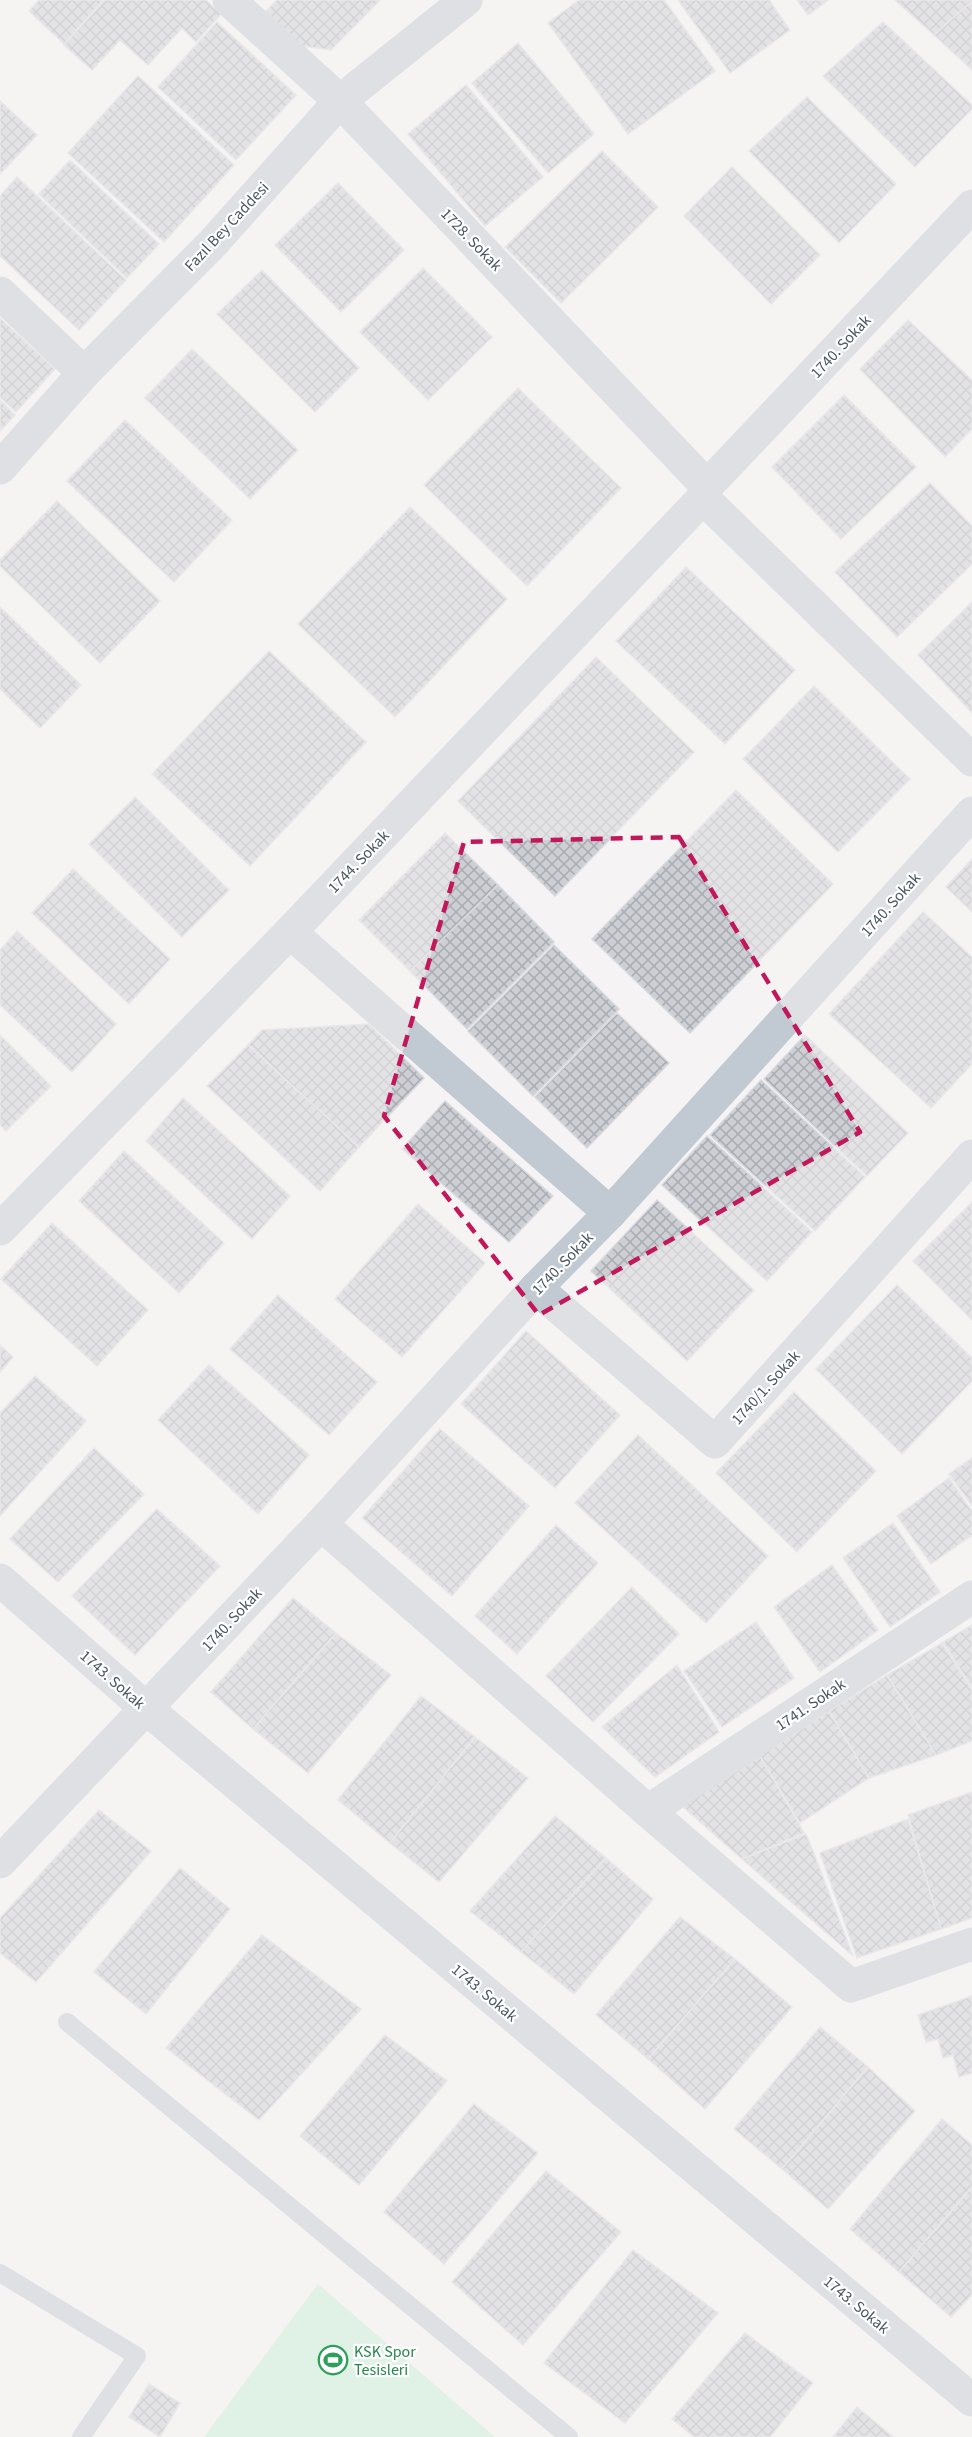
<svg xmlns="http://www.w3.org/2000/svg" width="972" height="2437" viewBox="0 0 972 2437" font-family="'Source Sans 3',sans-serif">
  <defs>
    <pattern id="building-cross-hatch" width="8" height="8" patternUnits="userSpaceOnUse" patternTransform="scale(1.5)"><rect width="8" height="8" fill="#cdcfd5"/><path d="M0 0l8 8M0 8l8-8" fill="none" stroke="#a8abb0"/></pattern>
  </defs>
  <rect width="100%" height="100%" fill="#f5f3f3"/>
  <!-- garden -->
  <path fill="#c3f1d5" d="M 318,2284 L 495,2437 L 204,2437 Z"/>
  <!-- building -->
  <g fill="url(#building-cross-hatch)" stroke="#d7d9de" stroke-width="1.5">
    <path d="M 39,0 L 103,0 L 64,44 L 29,11 Z"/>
    <path d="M 105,0 L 206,0 L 221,14 L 196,42 L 182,28 L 148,65 L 120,40 L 92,70 L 64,45 Z"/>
    <path d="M 277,0 L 380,0 L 331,50 L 290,44 L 261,16 Z"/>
    <path d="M 579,0 L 664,0 L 715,71 L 628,134 L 548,23 Z"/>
    <path d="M 678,0 L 769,0 L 790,30 L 730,73 Z"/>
    <path d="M 797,0 L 828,0 L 808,15 Z"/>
    <path d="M 895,0 L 972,0 L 972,1 L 934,35 Z"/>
    <path d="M 972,1 L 972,70 L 934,35 Z"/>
    <path d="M 217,22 L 296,95 L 236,160 L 158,87 Z"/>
    <path d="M 883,22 L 972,105 L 972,109 L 915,167 L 823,76 Z"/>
    <path d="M 518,43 L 594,134 L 548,173 L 472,83 Z"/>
    <path d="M 138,76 L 234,165 L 164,242 L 68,153 Z"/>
    <path d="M 466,85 L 543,177 L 485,226 L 408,134 Z"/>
    <path d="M 807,97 L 896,184 L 839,243 L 749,151 Z"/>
    <path d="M 0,101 L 37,135 L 0,174 Z"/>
    <path d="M 602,151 L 658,207 L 561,303 L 505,247 Z"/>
    <path d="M 70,160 L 159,244 L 127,278 L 39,194 Z"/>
    <path d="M 732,167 L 820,255 L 771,304 L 684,216 Z"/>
    <path d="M 17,177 L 126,280 L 79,330 L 0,256 L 0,196 Z"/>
    <path d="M 338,183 L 404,250 L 341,312 L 275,245 Z"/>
    <path d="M 423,268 L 492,337 L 428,400 L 360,332 Z"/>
    <path d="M 262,270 L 359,368 L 315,412 L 217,314 Z"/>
    <path d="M 0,318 L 55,369 L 16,412 L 0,397 Z"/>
    <path d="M 908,320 L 972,380 L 972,429 L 945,457 L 860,369 Z"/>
    <path d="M 192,349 L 298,450 L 250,499 L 145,398 Z"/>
    <path d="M 518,388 L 621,488 L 527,586 L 424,485 Z"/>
    <path d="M 844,395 L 916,467 L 841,539 L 772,467 Z"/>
    <path d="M 0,400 L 15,415 L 0,431 Z"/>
    <path d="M 125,420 L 232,520 L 174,582 L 67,481 Z"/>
    <path d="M 930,483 L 972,526 L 972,564 L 897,637 L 835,572 Z"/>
    <path d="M 57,501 L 160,601 L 100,663 L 0,566 L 0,560 Z"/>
    <path d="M 410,507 L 507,599 L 395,717 L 298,624 Z"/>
    <path d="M 686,567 L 795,670 L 725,744 L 616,641 Z"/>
    <path d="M 972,602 L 972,713 L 918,655 Z"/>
    <path d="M 0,607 L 81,685 L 40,728 L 0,689 Z"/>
    <path d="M 269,651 L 366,742 L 250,866 L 152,774 Z"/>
    <path d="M 596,657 L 694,752 L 555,896 L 458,801 Z"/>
    <path d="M 814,686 L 910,779 L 838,852 L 743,759 Z"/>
    <path d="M 736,790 L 833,884 L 690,1033 L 592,939 Z"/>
    <path d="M 135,797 L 229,890 L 182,937 L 89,844 Z"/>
    <path d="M 445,833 L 498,885 L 410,971 L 359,920 Z"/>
    <path d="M 972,859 L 972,912 L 946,887 Z"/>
    <path d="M 73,869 L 170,959 L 129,1004 L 32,913 Z"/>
    <path d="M 498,885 L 554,942 L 467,1029 L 410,971 Z"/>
    <path d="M 923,912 L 972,957 L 972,1064 L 931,1108 L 829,1014 Z"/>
    <path d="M 17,931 L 116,1024 L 72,1072 L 0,1005 L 0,950 Z"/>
    <path d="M 554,945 L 619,1009 L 533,1096 L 468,1031 Z"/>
    <path d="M 617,1013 L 669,1063 L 587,1148 L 535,1097 Z"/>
    <path d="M 369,1024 L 424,1078 L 359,1147 L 248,1045 L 262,1030 Z"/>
    <path d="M 0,1035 L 51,1086 L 6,1131 L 0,1125 Z"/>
    <path d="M 805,1035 L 908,1133 L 867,1176 L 764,1079 Z"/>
    <path d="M 248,1045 L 359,1147 L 320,1191 L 207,1086 Z"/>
    <path d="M 761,1080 L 865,1177 L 815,1231 L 710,1135 Z"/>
    <path d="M 183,1098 L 290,1196 L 252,1239 L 146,1141 Z"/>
    <path d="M 445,1101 L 553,1196 L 509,1242 L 402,1149 Z"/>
    <path d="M 707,1136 L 812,1232 L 767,1281 L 662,1185 Z"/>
    <path d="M 124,1151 L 224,1243 L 179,1293 L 79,1201 Z"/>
    <path d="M 657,1200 L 754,1290 L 687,1361 L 591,1271 Z"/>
    <path d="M 972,1202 L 972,1320 L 913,1261 Z"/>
    <path d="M 418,1204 L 485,1263 L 402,1357 L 335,1299 Z"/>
    <path d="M 52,1223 L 148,1310 L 97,1366 L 1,1279 Z"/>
    <path d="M 897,1285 L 972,1358 L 972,1381 L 902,1454 L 816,1369 Z"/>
    <path d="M 278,1295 L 377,1382 L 329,1435 L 230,1349 Z"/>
    <path d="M 526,1331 L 620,1415 L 555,1488 L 461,1404 Z"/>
    <path d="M 0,1345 L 13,1357 L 0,1372 Z"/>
    <path d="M 209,1365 L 309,1455 L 258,1514 L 158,1420 Z"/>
    <path d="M 35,1376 L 86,1421 L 0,1516 L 0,1413 Z"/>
    <path d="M 794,1392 L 876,1471 L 797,1552 L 716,1473 Z"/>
    <path d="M 440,1429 L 529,1506 L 452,1596 L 362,1518 Z"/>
    <path d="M 638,1435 L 768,1556 L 706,1623 L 575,1503 Z"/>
    <path d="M 94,1448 L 144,1494 L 58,1582 L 10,1539 Z"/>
    <path d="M 972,1458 L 972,1506 L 949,1474 Z"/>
    <path d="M 949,1478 L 972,1511 L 972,1535 L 931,1564 L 897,1516 Z"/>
    <path d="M 157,1509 L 220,1566 L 135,1655 L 72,1596 Z"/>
    <path d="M 893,1523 L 940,1592 L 890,1627 L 843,1558 Z"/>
    <path d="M 556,1525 L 598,1563 L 517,1654 L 475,1616 Z"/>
    <path d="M 832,1565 L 878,1630 L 820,1672 L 774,1607 Z"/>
    <path d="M 632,1587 L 679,1634 L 593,1722 L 546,1676 Z"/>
    <path d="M 293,1598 L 336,1633 L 253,1729 L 211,1692 Z"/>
    <path d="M 756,1622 L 794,1678 L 722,1727 L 684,1671 Z"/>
    <path d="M 972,1625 L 972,1688 L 943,1642 Z"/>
    <path d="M 336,1633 L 391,1675 L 308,1773 L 253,1729 Z"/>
    <path d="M 942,1643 L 972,1690 L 972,1741 L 936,1755 L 887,1675 Z"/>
    <path d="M 677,1665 L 719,1732 L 655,1777 L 602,1727 Z"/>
    <path d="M 887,1675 L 936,1755 L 869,1778 L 829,1711 Z"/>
    <path d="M 421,1696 L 475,1737 L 390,1843 L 338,1800 Z"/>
    <path d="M 829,1711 L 869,1778 L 800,1823 L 760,1756 Z"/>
    <path d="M 475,1737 L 528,1778 L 439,1882 L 390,1843 Z"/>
    <path d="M 760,1756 L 804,1833 L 742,1859 L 682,1806 Z"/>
    <path d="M 972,1792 L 972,1918 L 941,1929 L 908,1815 Z"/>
    <path d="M 99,1810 L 151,1851 L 36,1982 L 0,1953 L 0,1918 Z"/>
    <path d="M 555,1816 L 606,1858 L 521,1952 L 470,1911 Z"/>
    <path d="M 908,1819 L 941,1929 L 857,1958 L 820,1853 Z"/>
    <path d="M 806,1834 L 815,1856 L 853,1956 L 742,1859 Z"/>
    <path d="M 606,1858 L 653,1899 L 574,1994 L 521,1952 Z"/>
    <path d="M 180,1868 L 230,1909 L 146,2014 L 94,1972 Z"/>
    <path d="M 680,1917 L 735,1959 L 648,2059 L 596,2015 Z"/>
    <path d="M 262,1935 L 361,2009 L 259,2120 L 166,2048 Z"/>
    <path d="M 735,1959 L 792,2007 L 705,2109 L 648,2059 Z"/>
    <path d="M 972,1996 L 972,2073 L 959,2077 L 953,2055 L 943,2058 L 938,2039 L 926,2042 L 918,2015 Z"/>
    <path d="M 820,2027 L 868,2067 L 782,2169 L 734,2129 Z"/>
    <path d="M 385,2035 L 447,2081 L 359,2185 L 300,2136 Z"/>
    <path d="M 868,2067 L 915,2111 L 828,2209 L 782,2169 Z"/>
    <path d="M 474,2104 L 538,2153 L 444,2264 L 384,2212 Z"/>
    <path d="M 942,2119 L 972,2145 L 972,2187 L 899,2272 L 850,2229 Z"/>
    <path d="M 546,2171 L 621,2232 L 523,2345 L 452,2282 Z"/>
    <path d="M 972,2187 L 972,2295 L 951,2317 L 899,2272 Z"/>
    <path d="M 633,2250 L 718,2313 L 625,2423 L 544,2363 Z"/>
    <path d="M 745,2333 L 813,2383 L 770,2437 L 694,2437 L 672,2419 Z"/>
    <path d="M 149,2384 L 180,2403 L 160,2437 L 129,2417 Z"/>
    <path d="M 857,2407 L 893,2437 L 833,2437 Z"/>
  </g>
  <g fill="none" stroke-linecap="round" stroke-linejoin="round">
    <!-- lane -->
    <g stroke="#c1cad2" stroke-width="18">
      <path d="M 67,2022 L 569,2437"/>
      <path d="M 0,2273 L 137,2356 L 81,2437"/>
    </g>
    <!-- street -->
    <g stroke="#c1cad2" stroke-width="33">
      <path d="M 229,0 L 340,101 L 707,486"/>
      <path d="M 0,293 L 84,373"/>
      <path d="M 0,468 L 84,373 L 212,244 L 340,101 L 466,0"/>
      <path d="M 703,498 L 972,760"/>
      <path d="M 290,932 L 610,1213"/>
      <path d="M 0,1229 L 290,932 L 703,498 L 707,486 L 972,206"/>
      <path d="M 536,1288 L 715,1442 L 972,1156"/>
      <path d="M 321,1524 L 648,1811 L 851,1986 L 972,1944"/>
      <path d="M 0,1580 L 147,1709 L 972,2400"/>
      <path d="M 648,1811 L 972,1597"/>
      <path d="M 0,1862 L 321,1524 L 536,1288 L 610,1213 L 972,813"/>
    </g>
  </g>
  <!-- marked area -->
  <path d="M0 0H972V2437H0ZM 679,837 L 860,1132 L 539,1315 L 384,1116 L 464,842 Z" fill="#f5f3f3" fill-opacity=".55" fill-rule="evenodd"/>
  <path fill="none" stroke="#c2185b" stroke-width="4.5" stroke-dasharray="12 8" stroke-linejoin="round" d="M 679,837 L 860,1132 L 539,1315 L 384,1116 L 464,842 Z"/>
  <!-- icons -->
  <defs>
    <g id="stadium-ring" transform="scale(1.5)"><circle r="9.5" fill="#fff" stroke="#2e9e5b" stroke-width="1.5"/><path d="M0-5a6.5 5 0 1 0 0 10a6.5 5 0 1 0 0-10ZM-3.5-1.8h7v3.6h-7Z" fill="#2e9e5b"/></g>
  </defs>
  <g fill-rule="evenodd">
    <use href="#stadium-ring" x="333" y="2360"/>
  </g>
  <g text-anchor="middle" stroke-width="4.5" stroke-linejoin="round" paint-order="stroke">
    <!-- street labels -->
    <g font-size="16" fill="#4a5661" stroke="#fff">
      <text transform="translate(226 226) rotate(-47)" y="6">Fazıl Bey Caddesi</text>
      <text transform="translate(472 239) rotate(46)" y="6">1728. Sokak</text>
      <text transform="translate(840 346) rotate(-47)" y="6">1740. Sokak</text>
      <text transform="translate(358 861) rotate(-46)" y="6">1744. Sokak</text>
      <text transform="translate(890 904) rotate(-48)" y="6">1740. Sokak</text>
      <text transform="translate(562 1263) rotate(-46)" y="6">1740. Sokak</text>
      <text transform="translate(765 1387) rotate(-48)" y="6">1740/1. Sokak</text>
      <text transform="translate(231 1619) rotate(-47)" y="6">1740. Sokak</text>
      <text transform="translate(113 1679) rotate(41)" y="6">1743. Sokak</text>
      <text transform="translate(810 1704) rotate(-34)" y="6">1741. Sokak</text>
      <text transform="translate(485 1992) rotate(40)" y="6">1743. Sokak</text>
      <text transform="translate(857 2304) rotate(40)" y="6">1743. Sokak</text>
    </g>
    <!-- leisure labels -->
    <g font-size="16" fill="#27864d" stroke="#fff" text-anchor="start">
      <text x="354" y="2357">KSK Spor<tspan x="354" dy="18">Tesisleri</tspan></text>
    </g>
  </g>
</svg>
